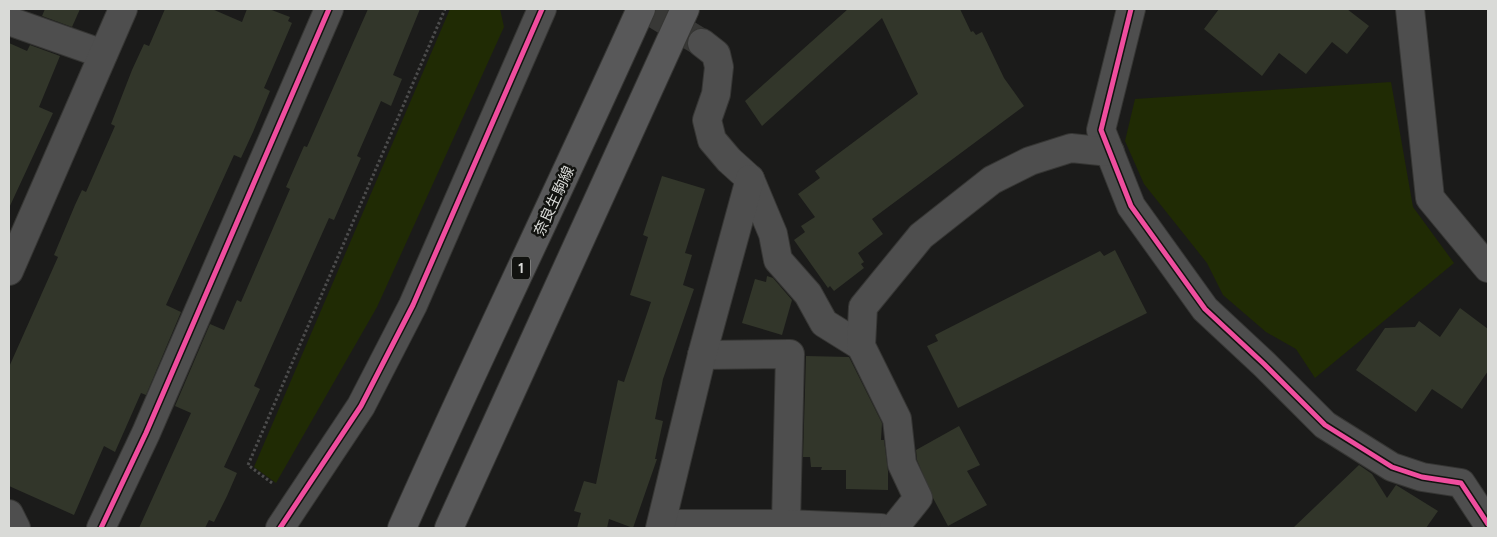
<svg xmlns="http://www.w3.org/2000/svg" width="1497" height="537" viewBox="0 0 1497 537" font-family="Figtree,'Noto Sans JP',sans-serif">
  <rect width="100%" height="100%" fill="#1b1b1a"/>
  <!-- green -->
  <g fill="#202b04">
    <path d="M 450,9 L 500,9 L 504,27 L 377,307 L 276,483 L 254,467 Z"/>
    <path d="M 1391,82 L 1413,207 L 1454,263 L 1315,378 L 1296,349 L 1266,332 L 1223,295 L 1207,263 L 1144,184 L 1125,141 L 1135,99 Z"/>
  </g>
  <!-- building -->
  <g fill="#32362a">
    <path d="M 45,9 L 80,9 L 72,27 L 42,16 Z"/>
    <path d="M 165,9 L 212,9 L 242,22 L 247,9 L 269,9 L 290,17 L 288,21 L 292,23 L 264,88 L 270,91 L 253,132 L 241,158 L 234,155 L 166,305 L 181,312 L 146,395 L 141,393 L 115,452 L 104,446 L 74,515 L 9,486 L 9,367 L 58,257 L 54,255 L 75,205 L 82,190 L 86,192 L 115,126 L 111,124 L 132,70 L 144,44 L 149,46 Z"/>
    <path d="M 368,9 L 420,9 L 393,75 L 402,79 L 391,106 L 381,101 L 357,156 L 361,158 L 334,220 L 329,218 L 254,386 L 260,389 L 224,467 L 237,473 L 227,496 L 214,522 L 209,520 L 205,528 L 139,528 L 191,413 L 175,406 L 210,324 L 224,330 L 237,300 L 241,302 L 290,189 L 286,187 L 304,146 L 307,147 Z"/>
    <path d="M 848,9 L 960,9 L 971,32 L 973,31 L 976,35 L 982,32 L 1004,78 L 1024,106 L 872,219 L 883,234 L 858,253 L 864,262 L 861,264 L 864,268 L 834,291 L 830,286 L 828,288 L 794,240 L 805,232 L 801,226 L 815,217 L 798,194 L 820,178 L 815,171 L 918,94 L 882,18 L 762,126 L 745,101 Z"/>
    <path d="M 1219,9 L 1347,9 L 1369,26 L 1347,54 L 1332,42 L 1306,74 L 1279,53 L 1262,76 L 1204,29 Z"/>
    <path d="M 9,43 L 27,51 L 30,45 L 60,56 L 39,107 L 53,113 L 9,208 Z"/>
    <path d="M 662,176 L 705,189 L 685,253 L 692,255 L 683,285 L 694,289 L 663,379 L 655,419 L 663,421 L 655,459 L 657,459 L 633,528 L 609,519 L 607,528 L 577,528 L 581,513 L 574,511 L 584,481 L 596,484 L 618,380 L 624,382 L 651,302 L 630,295 L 648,237 L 643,235 Z"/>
    <path d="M 1115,250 L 1147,313 L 958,408 L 927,346 L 938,341 L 935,335 L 1100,251 L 1104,256 Z"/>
    <path d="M 767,276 L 773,278 L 792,300 L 782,335 L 742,323 L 755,279 L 766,282 Z"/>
    <path d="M 1460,308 L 1488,329 L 1488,371 L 1462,409 L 1432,389 L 1416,412 L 1356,370 L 1385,328 L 1415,327 L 1419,321 L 1440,337 Z"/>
    <path d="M 806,356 L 849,357 L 882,423 L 881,440 L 884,440 L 888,471 L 888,490 L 846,489 L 846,470 L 821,470 L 822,467 L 811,467 L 810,457 L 803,457 Z"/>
    <path d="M 959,426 L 980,465 L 967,471 L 987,505 L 948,526 L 933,498 L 917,460 L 916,450 Z"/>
    <path d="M 1359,465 L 1372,474 L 1387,498 L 1396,485 L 1438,511 L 1426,528 L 1293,528 Z"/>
  </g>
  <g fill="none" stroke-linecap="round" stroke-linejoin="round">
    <!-- minor-tunnel -->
    <path stroke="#383836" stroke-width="28" stroke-dasharray="28 14" stroke-linecap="butt" d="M 646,9 L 702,43"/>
    <!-- minor casing -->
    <g stroke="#363634" stroke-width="30">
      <g id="minor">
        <path d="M 1131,9 L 1101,130 L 1131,206 L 1205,309 L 1264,364 L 1325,425 L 1392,467 L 1422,477 L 1461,483 L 1488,524"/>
        <path d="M 1410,9 L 1430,198 L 1488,268"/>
        <path d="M 9,21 L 103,54"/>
        <path d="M 702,43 L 716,54 L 719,67 L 716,94 L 707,120 L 712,140 L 729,160 L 750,179 L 773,234 L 778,260 L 808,294 L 824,323 L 861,346"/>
        <path d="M 9,271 L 123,9"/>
        <path d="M 702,355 L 790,354 L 786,524"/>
        <path d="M 9,514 L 16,528"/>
        <path d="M 662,524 L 786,524 L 881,528"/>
        <path d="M 101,528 L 146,433 L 329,9"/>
        <path d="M 280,528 L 361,406 L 413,305 L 542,9"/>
        <path d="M 660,528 L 702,355 L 750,179"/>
        <path d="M 894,528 L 918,498 L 902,464 L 897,419 L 861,346 L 863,307 L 921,236 L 992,180 L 1030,161 L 1071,148 L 1110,152"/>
      </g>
    </g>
    <!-- major casing -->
    <g stroke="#363634" stroke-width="30">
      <g id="major">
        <path d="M 402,528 C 479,354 563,183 641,9"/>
        <path d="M 449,528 L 685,9"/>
      </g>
    </g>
    <!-- path -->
    <path stroke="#4c4c4c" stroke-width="3" stroke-dasharray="2.5 2.5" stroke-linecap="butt" d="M 272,483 L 248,465 L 445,9"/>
    <!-- minor -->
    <use href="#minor" stroke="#4e4e4e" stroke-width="28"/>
    <!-- major -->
    <use href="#major" stroke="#585859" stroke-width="28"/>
    <!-- cycleway casing -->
    <g stroke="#121310" stroke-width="8">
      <g id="cycleway">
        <path d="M 1131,9 L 1101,130 L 1131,206 L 1205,309 L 1264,364 L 1325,425 L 1392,467 L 1422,477 L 1461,483 L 1488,524"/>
        <path d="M 101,528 L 146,433 L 329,9"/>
        <path d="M 280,528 L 361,406 L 413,305 L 542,9"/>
      </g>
    </g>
    <!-- cycleway -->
    <use href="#cycleway" stroke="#ef4d9e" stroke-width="5"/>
  </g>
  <g text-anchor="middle" stroke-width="5" stroke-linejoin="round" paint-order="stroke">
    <!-- shield labels -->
    <rect fill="#121310" stroke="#9d9e9b" stroke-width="1" x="512" y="256.5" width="18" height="23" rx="4"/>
    <g font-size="14" font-weight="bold" fill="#d9dad7">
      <text x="521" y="273">1</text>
    </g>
    <!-- street labels -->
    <g font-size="15" fill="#d9dad7" stroke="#121310">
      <text transform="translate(554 201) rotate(-65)" y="5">奈良生駒線</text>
    </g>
  </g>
  <!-- border -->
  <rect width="1497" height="537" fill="none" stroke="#d9dad7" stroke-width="20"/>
</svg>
